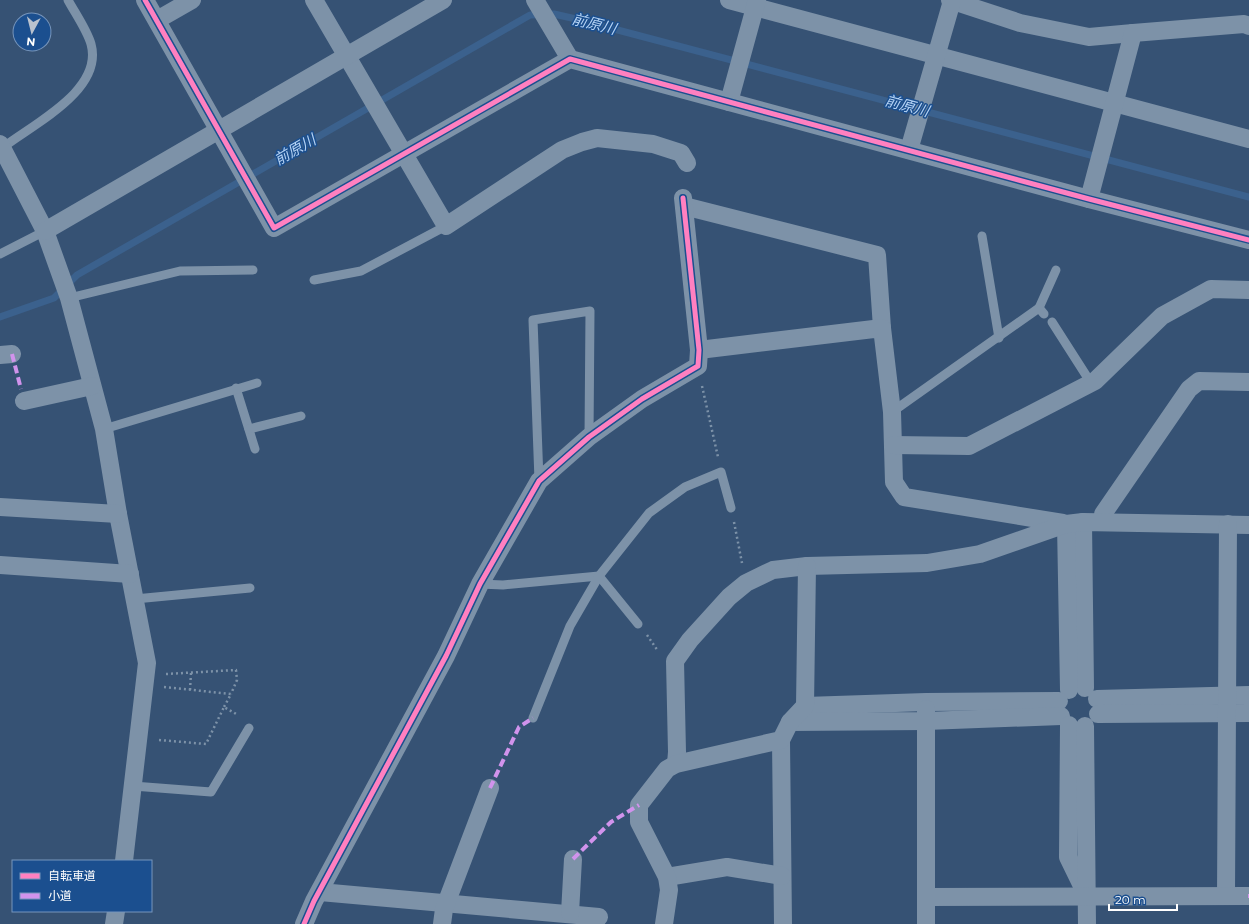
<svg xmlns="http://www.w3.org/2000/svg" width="1249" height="924" viewBox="0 0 1249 924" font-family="Montserrat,'Noto Sans JP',sans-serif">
  <rect width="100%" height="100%" fill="#365274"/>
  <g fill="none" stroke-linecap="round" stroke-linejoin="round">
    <!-- stream -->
    <path stroke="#3b618d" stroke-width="7" d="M 0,317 L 54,298 L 77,275 L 530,15 L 554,14 L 576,19 L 1249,197"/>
    <!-- path -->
    <g stroke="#7d92a8" stroke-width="2.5" stroke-dasharray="2 3" stroke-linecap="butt">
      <path d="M 702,386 L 718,457"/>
      <path d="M 734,522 L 742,563"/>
      <path d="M 647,635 L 658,651"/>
      <path d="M 166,674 L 236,670 L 237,680 L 231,694"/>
      <path d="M 164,687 L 231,694 L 224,707"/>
      <path d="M 190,690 L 191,673"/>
      <path d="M 159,740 L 206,744 L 224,707 L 238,715"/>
    </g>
    <!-- service -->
    <g stroke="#7d92a8" stroke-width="9">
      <path d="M 1,149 C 31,125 104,91 91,44 C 87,30 75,13 68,0"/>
      <path d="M 982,236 L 999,338"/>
      <path d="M 0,254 L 45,231"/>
      <path d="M 314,280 L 361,271 L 446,226"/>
      <path d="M 69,298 L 180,271 L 253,270"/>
      <path d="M 1039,308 L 1056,270"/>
      <path d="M 1052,322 L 1091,383"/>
      <path d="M 236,388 L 255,449"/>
      <path d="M 892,412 L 1039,308 L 1044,314"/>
      <path d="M 104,429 L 257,383"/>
      <path d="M 249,429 L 301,416"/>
      <path d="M 539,480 L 533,320 L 590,311 L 589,437"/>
      <path d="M 480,584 L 503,585 L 599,576 L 638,624"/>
      <path d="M 135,599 L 250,588"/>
      <path d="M 533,718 L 570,626 L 599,576 L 649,513 L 685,487 L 721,472 L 731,508"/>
      <path d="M 133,786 L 211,792 L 249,728"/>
    </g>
    <!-- minor -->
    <g stroke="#7d92a8" stroke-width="18">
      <path d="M 145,0 L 274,228 L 570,59 L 1089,199 L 1249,240"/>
      <path d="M 314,0 L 446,226 L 562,150 L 582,142 L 597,138 L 653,144 L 681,153 L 687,163"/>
      <path d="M 535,0 L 570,59"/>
      <path d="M 729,0 L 1249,139"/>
      <path d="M 950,0 L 1020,23 L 1089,37 L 1133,33"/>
      <path d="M 157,20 L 192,0"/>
      <path d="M 729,102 L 757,0"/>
      <path d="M 0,144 L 45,231 L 69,298 L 104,429 L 118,514 L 147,663 L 124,861"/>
      <path d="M 909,150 L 952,1"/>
      <path d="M 1089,199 L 1133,33 L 1244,24 L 1249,26"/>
      <path d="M 684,206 L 877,255 L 882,328"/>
      <path d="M 45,231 L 443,0"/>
      <path d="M 699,350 L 882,328 L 892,412 L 894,482 L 904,497 L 1063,523"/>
      <path d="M 0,355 L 12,354"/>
      <path d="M 24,401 L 92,386"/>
      <path d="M 893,445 L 969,446 L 1095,381 L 1162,316 L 1211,289 L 1249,290"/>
      <path d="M 0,507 L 118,514"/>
      <path d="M 1083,522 L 1085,688"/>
      <path d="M 1103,522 L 1103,514 L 1189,389 L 1199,381 L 1249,382"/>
      <path d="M 1066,524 L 1069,690"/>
      <path d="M 0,565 L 130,574"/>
      <path d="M 1097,699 L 1249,695"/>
      <path d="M 805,706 L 926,702 L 1059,701"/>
      <path d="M 1098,714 L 1249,713"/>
      <path d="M 790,722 L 926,721 L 1061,716"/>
      <path d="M 1069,725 L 1068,857 L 1085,892"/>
      <path d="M 1085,726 L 1087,924"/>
      <path d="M 781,740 L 783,924"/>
      <path d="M 676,764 L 677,752 L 675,661 L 690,640 L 729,597 L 746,583 L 773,570 L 807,566 L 927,563 L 980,554 L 1066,524 L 1083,522 L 1249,525"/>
      <path d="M 667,877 L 727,867 L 782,876"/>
      <path d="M 320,892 L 599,917"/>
      <path d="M 1226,896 L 1228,524"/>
      <path d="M 926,897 L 1248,896"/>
      <path d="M 570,913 L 573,859"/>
      <path d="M 114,924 L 116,911"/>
      <path d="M 304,924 L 314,901 L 446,656 L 480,584 L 539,481 L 589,437 L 642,399 L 698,366 L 699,350 L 683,198"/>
      <path d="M 442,924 L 444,909 L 490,788"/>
      <path d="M 664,924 L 669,890 L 667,877 L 639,822 L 639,805 L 667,769 L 676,764 L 781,740 L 790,722 L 805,706 L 807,566"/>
      <path d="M 926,924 L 926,709"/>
    </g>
    <!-- quiet -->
    <g stroke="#d193ec" stroke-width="4" stroke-dasharray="8 4" stroke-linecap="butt">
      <path d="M 12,354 L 21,389"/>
      <path d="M 490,788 L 519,727 L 533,718"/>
      <path d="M 573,859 L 611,822 L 639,805"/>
      <path d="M 1248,896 L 1249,896"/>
    </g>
    <!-- cycleway casing -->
    <g stroke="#1b4f8f" stroke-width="8">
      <g id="cycleway">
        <path d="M 145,0 L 274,228 L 570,59 L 1089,199 L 1249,240"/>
        <path d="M 304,924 L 314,901 L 446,656 L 480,584 L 539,481 L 589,437 L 642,399 L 698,366 L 699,350 L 683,198"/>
      </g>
    </g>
    <!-- cycleway -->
    <use href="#cycleway" stroke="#ff80c0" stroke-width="5"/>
  </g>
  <g text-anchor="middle" stroke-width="3" stroke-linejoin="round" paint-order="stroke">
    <!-- water labels -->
    <g font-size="15" font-style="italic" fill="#b5d3f5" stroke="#1b4f8f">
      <text transform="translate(594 24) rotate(14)" y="5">前原川</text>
      <text transform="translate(907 106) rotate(15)" y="5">前原川</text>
      <text transform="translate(295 150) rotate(-30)" y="5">前原川</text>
    </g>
  </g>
  <!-- legend -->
  <rect x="12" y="860" width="140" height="52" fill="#1b4f8f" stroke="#7695bc"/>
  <rect x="20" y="873" width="20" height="6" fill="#ff80c0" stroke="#7695bc"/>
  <text x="48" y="880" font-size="12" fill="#ffffff">自転車道</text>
  <rect x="20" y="893" width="20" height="6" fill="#d193ec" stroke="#7695bc"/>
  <text x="48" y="900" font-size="12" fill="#ffffff">小道</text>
  <!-- north arrow -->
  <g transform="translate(32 32) rotate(187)"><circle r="19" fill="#1b4f8f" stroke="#7695bc"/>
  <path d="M0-3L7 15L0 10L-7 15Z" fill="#b9c2ce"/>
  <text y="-6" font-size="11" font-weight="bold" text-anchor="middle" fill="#ffffff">N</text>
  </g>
  <!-- scale -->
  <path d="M1109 904v6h68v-6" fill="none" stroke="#ffffff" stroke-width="2"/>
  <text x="1115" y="904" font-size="12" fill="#ffffff" stroke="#1b4f8f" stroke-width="3" paint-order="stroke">20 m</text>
</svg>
